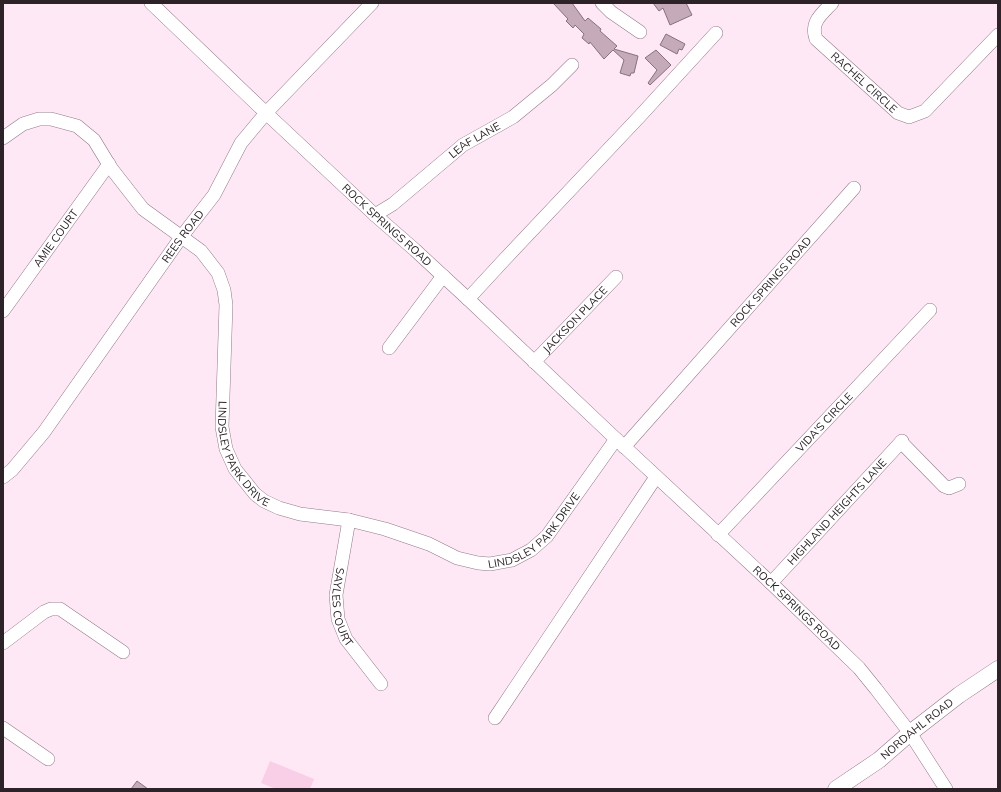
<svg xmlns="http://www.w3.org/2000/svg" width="1001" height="792" viewBox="0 0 1001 792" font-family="Mulish,sans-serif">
  <rect width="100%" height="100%" fill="#ffe8f5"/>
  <!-- green -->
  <path fill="#f9cfe7" d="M 270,761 L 314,779 L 310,789 L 276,789 L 261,783 Z"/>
  <!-- building -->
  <g fill="#c5abba" stroke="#89707e">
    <path d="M 553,3 L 572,3 L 585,21 L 588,18 L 601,29 L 600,31 L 617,46 L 614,49 L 638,56 L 634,73 L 631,73 L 630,76 L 620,73 L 624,60 L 613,50 L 604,59 L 590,42 L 589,44 L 582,38 L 584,34 L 575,25 L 573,28 L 566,21 L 568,19 Z"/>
    <path d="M 653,3 L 686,3 L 692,15 L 670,25 L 663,8 L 659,11 Z"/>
    <path d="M 666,34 L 685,44 L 682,50 L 679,49 L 677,54 L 660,45 Z"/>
    <path d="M 656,50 L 671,65 L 650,85 L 648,83 L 657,70 L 645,58 Z"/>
    <path d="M 137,781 L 148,789 L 131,789 Z"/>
  </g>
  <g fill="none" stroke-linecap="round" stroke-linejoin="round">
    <!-- minor casing -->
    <g stroke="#937a89" stroke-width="14">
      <g id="minor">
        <path id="s1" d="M 151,3 L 266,113 L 375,215 L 415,250 L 468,299 L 616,439 L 771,583 L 859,668 L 876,689 L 910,733 L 946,789"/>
        <path d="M 602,3 L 611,12 L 640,32"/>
        <path id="s2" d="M 832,3 C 821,15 810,22 816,39 L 898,113 L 909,117 L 925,111 L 998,35"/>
        <path id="s3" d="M 3,138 L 23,124 L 39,119 L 51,119 L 77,126 L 94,140 L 111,168 L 143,209 L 201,251 L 218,273 L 224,290 L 226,305 L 222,427 L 226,449 L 235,469 L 255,494 L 264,501 L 279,508 L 300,514 L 349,520 L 385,529 L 429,544 L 457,558 L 478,563 L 490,564 L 512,560 L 531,550 L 547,536 L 616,439"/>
        <path id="s4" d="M 375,215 L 393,204 L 463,145 L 513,117 L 552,85 L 572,65"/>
        <path d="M 468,299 L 504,260 L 640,116 L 716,33"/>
        <path id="s5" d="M 3,311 L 109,164"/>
        <path d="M 389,348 L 443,276"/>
        <path id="s6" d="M 534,362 L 616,277"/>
        <path d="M 901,442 L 944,486 L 949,488 L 959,484"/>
        <path id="s7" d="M 624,447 L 854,188"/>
        <path id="s8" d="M 3,477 L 12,470 L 44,432 L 182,236 L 214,195 L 241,143 L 266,113 L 372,3"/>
        <path id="s9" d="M 349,520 L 336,595 L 338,619 L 346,639 L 381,684"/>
        <path id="s10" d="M 718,535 L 930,310"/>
        <path id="s11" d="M 771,583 L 902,441"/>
        <path d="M 3,643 L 44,612 L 51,609 L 60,609 L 123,652"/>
        <path d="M 495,718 L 656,477"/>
        <path d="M 3,728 L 48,759"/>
      </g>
    </g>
    <!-- major casing -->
    <g stroke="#937a89" stroke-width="17">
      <g id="major">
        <path id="s12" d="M 836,789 L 879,760 L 910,733 L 959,695 L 998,669"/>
      </g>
    </g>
    <!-- minor -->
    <use href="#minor" stroke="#fff" stroke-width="13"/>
    <!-- major -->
    <use href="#major" stroke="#fff" stroke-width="16"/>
  </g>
  <g text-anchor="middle" stroke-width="3.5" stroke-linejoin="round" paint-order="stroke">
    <!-- street labels -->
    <g font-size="11" fill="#2c2228" stroke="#fdfdfd">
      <text dy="4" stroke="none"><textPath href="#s2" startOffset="107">RACHEL CIRCLE</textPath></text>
      <text dy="4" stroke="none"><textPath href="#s4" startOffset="125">LEAF LANE</textPath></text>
      <text dy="4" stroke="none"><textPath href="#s1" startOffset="324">ROCK SPRINGS ROAD</textPath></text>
      <text dy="4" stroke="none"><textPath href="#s8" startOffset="301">REES ROAD</textPath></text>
      <text dy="4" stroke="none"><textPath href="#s5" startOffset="90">AMIE COURT</textPath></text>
      <text dy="4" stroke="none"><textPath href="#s7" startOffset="221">ROCK SPRINGS ROAD</textPath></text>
      <text dy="4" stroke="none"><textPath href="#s6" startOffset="59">JACKSON PLACE</textPath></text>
      <text dy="4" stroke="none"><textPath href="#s10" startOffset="155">VIDA'S CIRCLE</textPath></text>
      <text dy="4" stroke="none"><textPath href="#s3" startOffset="475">LINDSLEY PARK DRIVE</textPath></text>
      <text dy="4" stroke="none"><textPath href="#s11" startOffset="97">HIGHLAND HEIGHTS LANE</textPath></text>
      <text dy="4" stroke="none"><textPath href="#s3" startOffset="823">LINDSLEY PARK DRIVE</textPath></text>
      <text dy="4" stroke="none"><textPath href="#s9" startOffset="89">SAYLES COURT</textPath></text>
      <text dy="4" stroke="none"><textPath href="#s1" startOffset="885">ROCK SPRINGS ROAD</textPath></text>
      <text dy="4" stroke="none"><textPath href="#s12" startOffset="101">NORDAHL ROAD</textPath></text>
    </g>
  </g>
  <!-- border -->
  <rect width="1001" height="792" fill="none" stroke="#2c2228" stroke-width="8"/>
</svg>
